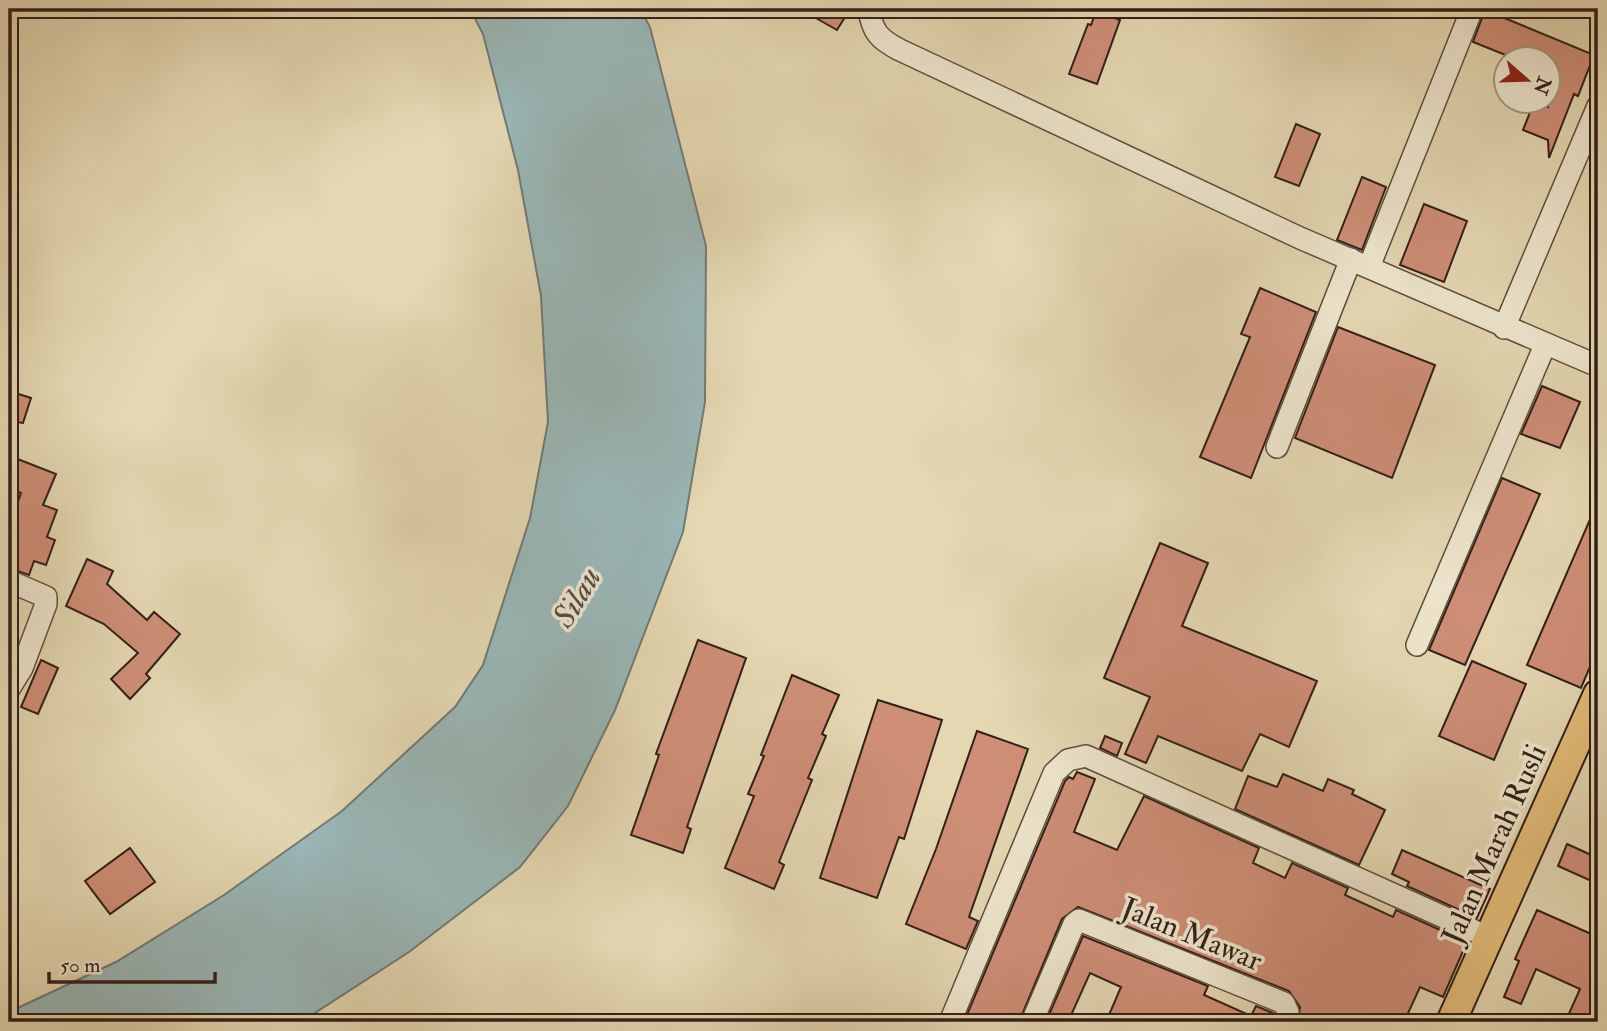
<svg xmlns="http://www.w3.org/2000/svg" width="1607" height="1031" viewBox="0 0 1607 1031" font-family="'IM FELL Double Pica',serif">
  <rect width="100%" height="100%" fill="#e4d7b2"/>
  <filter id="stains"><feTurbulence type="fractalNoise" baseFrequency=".00286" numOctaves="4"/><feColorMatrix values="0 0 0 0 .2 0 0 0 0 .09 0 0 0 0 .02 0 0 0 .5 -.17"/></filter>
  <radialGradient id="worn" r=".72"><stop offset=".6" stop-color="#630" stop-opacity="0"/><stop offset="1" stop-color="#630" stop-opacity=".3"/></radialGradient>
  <!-- water -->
  <path fill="#9ab7b7" stroke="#717a77" stroke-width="2" d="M 470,9 L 640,9 L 650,27 L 706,246 L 705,402 L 683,532 L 615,710 L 568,806 L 520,867 L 409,952 L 301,1022 L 9,1022 L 9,1012 L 116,962 L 224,895 L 342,811 L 455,707 L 483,665 L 530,518 L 548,422 L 541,296 L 518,170 L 483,34 Z"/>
  <!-- building -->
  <g fill="#ce8e77" stroke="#331f18" stroke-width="2">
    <path d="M 800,9 L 850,9 L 837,30 Z"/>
    <path d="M 1485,10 L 1594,55 L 1578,96 L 1574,94 L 1549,158 L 1548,140 L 1523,130 L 1534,102 L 1548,107 L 1548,60 L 1518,60 L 1473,42 Z"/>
    <path d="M 1096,11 L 1120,20 L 1097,84 L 1069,74 L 1088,24 L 1091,25 Z"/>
    <path d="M 1296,124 L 1320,134 L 1299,186 L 1275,177 Z"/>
    <path d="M 1362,177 L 1386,187 L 1362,250 L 1337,240 Z"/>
    <path d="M 1424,204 L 1467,221 L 1444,282 L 1400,265 Z"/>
    <path d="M 1260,288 L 1316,312 L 1251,478 L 1200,457 L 1250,337 L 1241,334 Z"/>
    <path d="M 1338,327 L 1435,365 L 1392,478 L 1295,438 Z"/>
    <path d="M 1542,386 L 1580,402 L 1560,448 L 1521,434 Z"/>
    <path d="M 9,391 L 31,398 L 23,423 L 9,421 Z"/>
    <path d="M 15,458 L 56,474 L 43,505 L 57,510 L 47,537 L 55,540 L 46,565 L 34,561 L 29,575 L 9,568 L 9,528 L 21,493 L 9,488 L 9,473 Z"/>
    <path d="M 1502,478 L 1540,494 L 1465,665 L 1429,650 Z"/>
    <path d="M 1598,501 L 1598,648 L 1581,688 L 1527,665 Z"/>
    <path d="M 1160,543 L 1208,563 L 1182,626 L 1317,681 L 1289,747 L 1260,734 L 1242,771 L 1158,736 L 1146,763 L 1125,754 L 1150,697 L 1104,678 Z"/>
    <path d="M 87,559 L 113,571 L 107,584 L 147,620 L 154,612 L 180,634 L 146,674 L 150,678 L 130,699 L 111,679 L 138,653 L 104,624 L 66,606 Z"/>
    <path d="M 698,640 L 746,658 L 687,827 L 691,829 L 683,853 L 631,835 L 659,755 L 656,754 Z"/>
    <path d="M 41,660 L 58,668 L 38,714 L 21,707 Z"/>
    <path d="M 1472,661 L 1526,684 L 1494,760 L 1439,736 Z"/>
    <path d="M 792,675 L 839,695 L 822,734 L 826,736 L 808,778 L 812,780 L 779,862 L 784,865 L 774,889 L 725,868 L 754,796 L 748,794 L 764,756 L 761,755 Z"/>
    <path d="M 878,700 L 942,720 L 904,839 L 899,837 L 877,898 L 820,878 Z"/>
    <path d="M 977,731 L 1028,749 L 969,917 L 978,921 L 966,949 L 906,924 L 936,849 Z"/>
    <path d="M 1105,736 L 1122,743 L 1117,756 L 1100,748 Z"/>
    <path d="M 1077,772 L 1095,779 L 1074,832 L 1117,850 L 1144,796 L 1259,848 L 1253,863 L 1285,878 L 1292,863 L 1348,888 L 1345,895 L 1393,917 L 1396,910 L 1467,942 L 1443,997 L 1420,987 L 1404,1022 L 1298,1022 L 1300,1007 L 1289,991 L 1078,907 L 1062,919 L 1019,1022 L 964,1022 L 1065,781 L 1069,777 L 1073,779 Z"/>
    <path d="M 1283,774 L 1323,791 L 1328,779 L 1354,790 L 1352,794 L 1385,810 L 1359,865 L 1235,809 L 1248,776 L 1277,787 Z"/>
    <path d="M 1567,844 L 1598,858 L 1598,884 L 1558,866 Z"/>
    <path d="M 130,848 L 155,882 L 110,914 L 85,881 Z"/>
    <path d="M 1402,850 L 1490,889 L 1477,918 L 1407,886 L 1409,882 L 1392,874 Z"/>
    <path d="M 1537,910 L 1598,937 L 1598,1022 L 1577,1022 L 1567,1018 L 1580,989 L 1536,969 L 1521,1004 L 1504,997 L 1519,961 L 1515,959 Z"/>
    <path d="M 1083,936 L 1208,986 L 1204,995 L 1251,1016 L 1256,1006 L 1273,1013 L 1271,1022 L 1106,1022 L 1121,987 L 1090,973 L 1068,1022 L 1046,1022 Z"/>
  </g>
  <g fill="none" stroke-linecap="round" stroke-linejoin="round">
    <!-- minor casing -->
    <g stroke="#5f4d3e" stroke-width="24">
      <g id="minor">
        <path d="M 869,9 C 872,32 880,40 900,50 L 1300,238 L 1598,366"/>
        <path d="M 1369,267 L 1472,9"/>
        <path d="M 1504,328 L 1598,106"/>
        <path d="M 1277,447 L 1351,259"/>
        <path d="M 9,581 L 46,597 L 46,604 L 22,668 L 9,689"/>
        <path d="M 1417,645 L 1545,345"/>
        <path d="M 950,1022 L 1054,773 L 1068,760 L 1086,756 L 1488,937"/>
        <path d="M 1032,1022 L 1074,924 L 1079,920 L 1284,1003 L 1288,1012 L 1284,1022"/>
      </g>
    </g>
    <!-- major casing -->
    <g stroke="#331f18" stroke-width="32">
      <path id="major" d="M 1451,1022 L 1598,694"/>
    </g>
    <!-- minor -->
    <use href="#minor" stroke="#ede5cd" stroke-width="21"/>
    <!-- major -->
    <use href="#major" stroke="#e2bc79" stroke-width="28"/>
  </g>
  <g text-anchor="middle" stroke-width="7" stroke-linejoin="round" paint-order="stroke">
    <!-- street labels -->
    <g font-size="30" fill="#331f18" stroke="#ede5cd">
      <text transform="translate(1494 844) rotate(-66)" y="10">Jalan Marah Rusli</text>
      <text transform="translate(1192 934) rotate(22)" y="10">Jalan Mawar</text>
    </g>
    <!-- water labels -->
    <g font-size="32" font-style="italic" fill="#524d48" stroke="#ede5cd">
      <text transform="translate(576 597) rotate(-59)" y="11">Silau</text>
    </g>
  </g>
  <!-- margin -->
  <rect width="1607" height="1031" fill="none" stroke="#e4d7b2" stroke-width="35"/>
  <rect x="10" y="10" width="1586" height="1010" fill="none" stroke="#331f18" stroke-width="3.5"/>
  <rect x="18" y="18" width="1572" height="996" fill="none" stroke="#331f18" stroke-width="2"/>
  <!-- north arrow -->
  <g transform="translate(1527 80) rotate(110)"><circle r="33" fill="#ede5cd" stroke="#a39685" stroke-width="2"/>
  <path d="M0-5L12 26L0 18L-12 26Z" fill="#8f2418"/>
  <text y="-10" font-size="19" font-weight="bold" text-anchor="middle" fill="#331f18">N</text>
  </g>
  <!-- scale -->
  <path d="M49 972v10h166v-10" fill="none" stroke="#331f18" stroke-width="3.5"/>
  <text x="60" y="972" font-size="21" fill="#331f18" stroke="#ede5cd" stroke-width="5" paint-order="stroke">50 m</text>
  <rect width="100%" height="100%" filter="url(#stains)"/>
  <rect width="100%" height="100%" fill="url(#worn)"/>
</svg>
